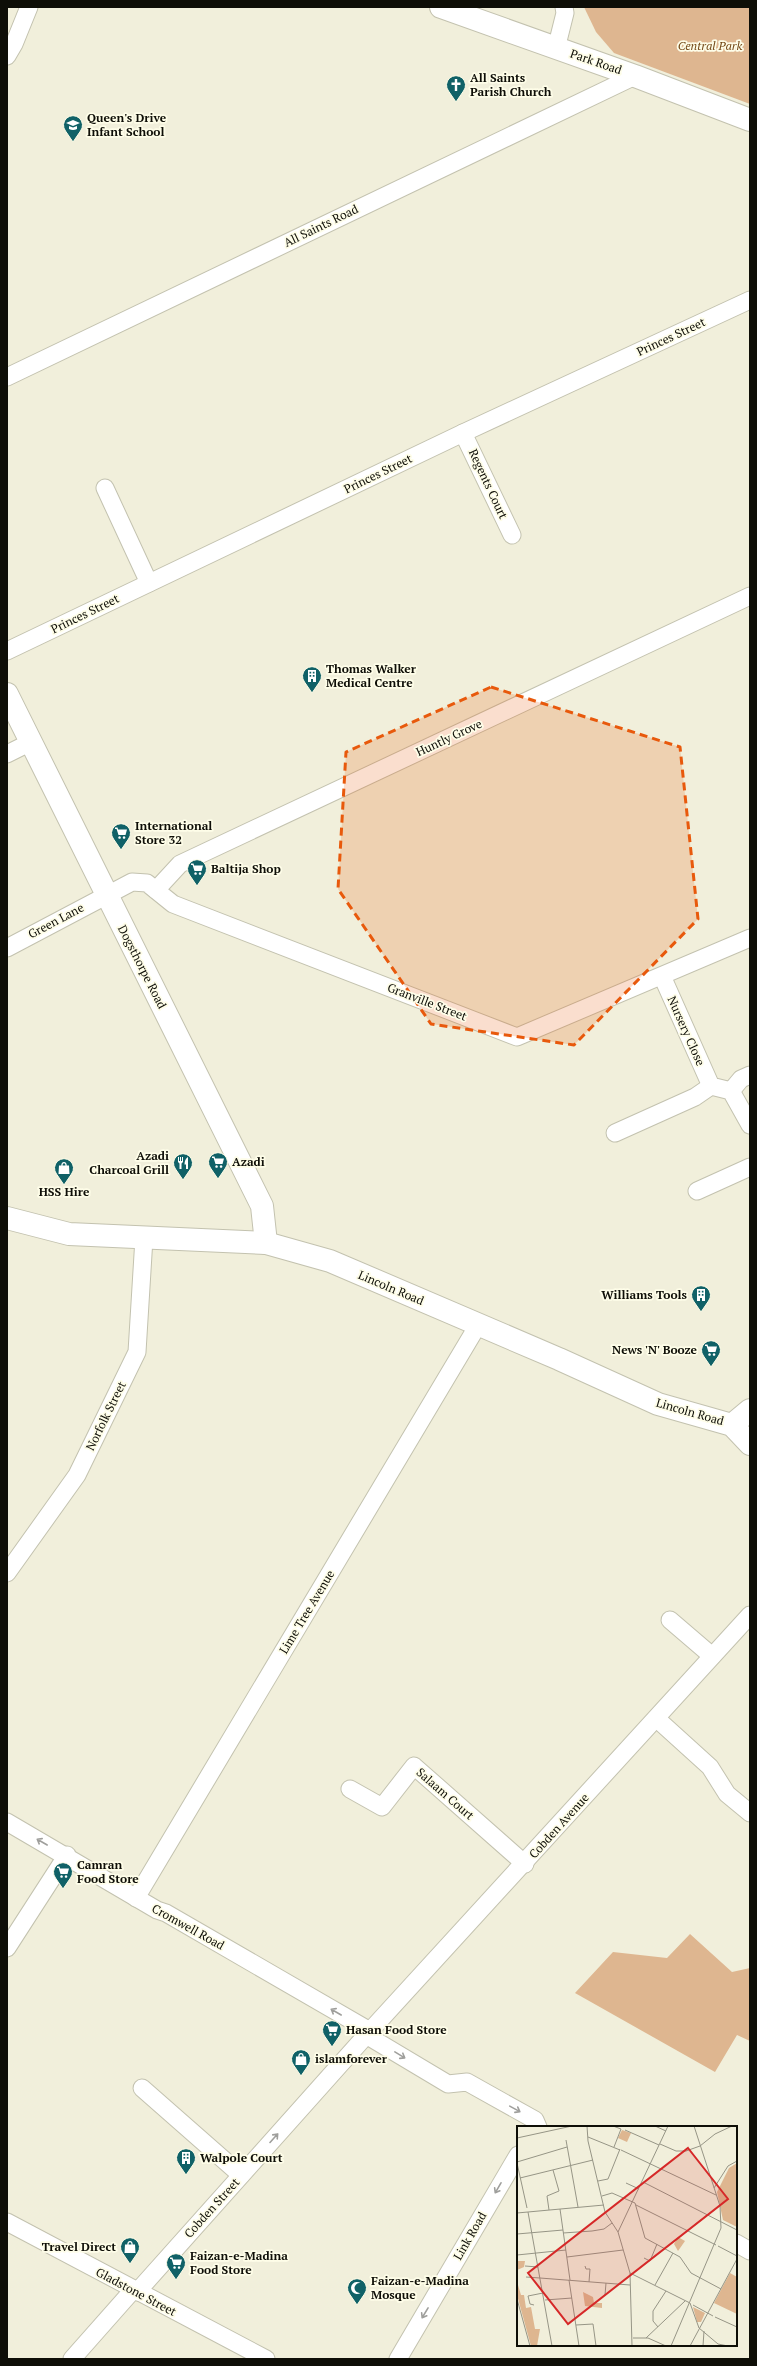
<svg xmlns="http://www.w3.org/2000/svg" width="757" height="2366" viewBox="0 0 757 2366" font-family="'PT Serif',serif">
  <rect width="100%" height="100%" fill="#f1efdb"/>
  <!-- green -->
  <g fill="#deb690">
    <path d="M 584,7 L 750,7 L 750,104 L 614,53 L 596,32 Z"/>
    <path d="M 690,1934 L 732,1972 L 750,1968 L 750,2041 L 737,2035 L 715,2072 L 575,1993 L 613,1952 L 667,1958 Z"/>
  </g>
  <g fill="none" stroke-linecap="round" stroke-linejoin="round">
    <!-- street casing -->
    <g stroke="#c3c2af" stroke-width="19">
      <g id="street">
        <path d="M 556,49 L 565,13 L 564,7"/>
        <path d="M 7,56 L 14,44 L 29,7"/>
        <path d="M 7,377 L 635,76"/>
        <path d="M 463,433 L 512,535"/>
        <path d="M 105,488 L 149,583"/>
        <path d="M 7,651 L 463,433 L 750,300"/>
        <path d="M 7,754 L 31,742"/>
        <path d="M 156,890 L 180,864 L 750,596"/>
        <path d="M 7,948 L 132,882 L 147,883 L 173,904 L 517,1037 L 750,938"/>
        <path d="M 662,976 L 711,1086 L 731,1091 L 750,1125"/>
        <path d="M 731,1091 L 741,1079 L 750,1075"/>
        <path d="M 615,1133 L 695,1097 L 711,1086"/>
        <path d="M 697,1191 L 750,1167"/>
        <path d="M 7,1573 L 77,1475 L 137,1352 L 144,1238"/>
        <path d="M 670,1620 L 712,1656"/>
        <path d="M 657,1719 L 710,1767 L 727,1794 L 750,1813"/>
        <path d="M 350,1789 L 382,1807 L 414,1766 L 525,1864"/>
        <path d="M 7,1822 L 157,1910 L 166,1913 L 370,2031"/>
        <path d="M 136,1898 L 478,1325"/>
        <path d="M 7,1948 L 67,1855"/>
        <path d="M 366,2035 L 448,2084 L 467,2082 L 535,2120 L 538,2127"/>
        <path d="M 142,2088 L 241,2175"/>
        <path d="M 7,2222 L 266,2359"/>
        <path d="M 736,2243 L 750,2251"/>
        <path d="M 137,2292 L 370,2031 L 750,1615"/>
        <path d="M 72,2359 L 133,2290"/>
        <path d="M 398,2359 L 518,2155"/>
      </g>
    </g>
    <!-- secondary casing -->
    <g stroke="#c3c2af" stroke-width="24">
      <g id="secondary">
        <path d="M 441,7 L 635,76 L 750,120"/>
        <path d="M 7,694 L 262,1206 L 266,1243"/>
        <path d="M 7,1218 L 69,1234 L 266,1243 L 330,1261 L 559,1359 L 658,1404 L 732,1425 L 750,1444"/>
        <path d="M 732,1425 L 750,1410"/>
      </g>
    </g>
    <!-- street -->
    <use href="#street" stroke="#fff" stroke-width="17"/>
    <!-- secondary -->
    <use href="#secondary" stroke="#fff" stroke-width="22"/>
  </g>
  <!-- one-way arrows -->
  <defs><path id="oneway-shaft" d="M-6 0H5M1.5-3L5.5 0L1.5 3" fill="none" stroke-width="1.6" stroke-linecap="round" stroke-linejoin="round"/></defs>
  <g stroke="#9f9f9c">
    <use href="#oneway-shaft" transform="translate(42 1842) rotate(-150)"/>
    <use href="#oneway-shaft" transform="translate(336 2012) rotate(-150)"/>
    <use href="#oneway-shaft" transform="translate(400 2055) rotate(31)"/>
    <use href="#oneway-shaft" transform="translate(515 2109) rotate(29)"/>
    <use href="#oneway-shaft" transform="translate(274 2138) rotate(-48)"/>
    <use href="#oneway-shaft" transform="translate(498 2188) rotate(120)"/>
    <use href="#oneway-shaft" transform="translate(425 2313) rotate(121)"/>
  </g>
  <!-- marked area -->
  <path fill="#e8590c" fill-opacity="0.2" stroke="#e8590c" stroke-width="3" stroke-dasharray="8 5" stroke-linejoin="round" d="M 491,687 L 680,747 L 698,919 L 574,1045 L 431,1024 L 338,889 L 346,752 Z"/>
  <!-- icons -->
  <defs>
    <g id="church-pin" transform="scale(1)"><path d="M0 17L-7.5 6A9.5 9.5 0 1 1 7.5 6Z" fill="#106167" stroke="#fefde8"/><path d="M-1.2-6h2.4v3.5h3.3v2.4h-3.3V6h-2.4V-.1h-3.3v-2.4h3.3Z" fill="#fff"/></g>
    <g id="school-pin" transform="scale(1)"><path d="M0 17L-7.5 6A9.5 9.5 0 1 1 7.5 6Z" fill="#106167" stroke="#fefde8"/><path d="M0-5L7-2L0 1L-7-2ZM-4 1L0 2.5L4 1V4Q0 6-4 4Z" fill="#fff"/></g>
    <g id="building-pin" transform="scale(1)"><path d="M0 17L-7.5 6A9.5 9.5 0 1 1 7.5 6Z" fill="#106167" stroke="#fefde8"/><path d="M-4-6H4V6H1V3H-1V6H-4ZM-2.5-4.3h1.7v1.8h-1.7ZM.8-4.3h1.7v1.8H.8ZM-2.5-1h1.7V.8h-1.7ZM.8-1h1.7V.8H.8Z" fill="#fff"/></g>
    <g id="supermarket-pin" transform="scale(1)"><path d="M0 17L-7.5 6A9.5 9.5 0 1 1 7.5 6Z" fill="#106167" stroke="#fefde8"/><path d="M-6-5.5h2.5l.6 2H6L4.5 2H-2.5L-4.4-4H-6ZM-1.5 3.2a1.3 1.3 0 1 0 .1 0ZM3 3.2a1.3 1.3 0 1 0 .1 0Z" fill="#fff"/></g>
    <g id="restaurant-pin" transform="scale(1)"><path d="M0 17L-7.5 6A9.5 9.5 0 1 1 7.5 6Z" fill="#106167" stroke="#fefde8"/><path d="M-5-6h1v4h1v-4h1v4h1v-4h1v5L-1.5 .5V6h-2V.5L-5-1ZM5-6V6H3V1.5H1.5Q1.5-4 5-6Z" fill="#fff"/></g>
    <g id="shop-pin" transform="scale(1)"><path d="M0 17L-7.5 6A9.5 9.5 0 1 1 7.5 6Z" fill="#106167" stroke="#fefde8"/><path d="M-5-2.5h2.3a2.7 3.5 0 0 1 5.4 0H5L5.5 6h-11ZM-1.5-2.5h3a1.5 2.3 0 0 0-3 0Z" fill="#fff"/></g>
    <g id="mosque-pin" transform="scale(1)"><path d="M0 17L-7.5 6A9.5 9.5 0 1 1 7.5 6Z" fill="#106167" stroke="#fefde8"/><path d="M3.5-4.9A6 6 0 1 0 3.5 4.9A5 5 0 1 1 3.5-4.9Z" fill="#fff"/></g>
  </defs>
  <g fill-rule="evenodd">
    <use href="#church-pin" x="456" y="85"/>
    <use href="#school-pin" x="73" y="125"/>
    <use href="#building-pin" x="312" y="676"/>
    <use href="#supermarket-pin" x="121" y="833"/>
    <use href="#supermarket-pin" x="197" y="869"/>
    <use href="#supermarket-pin" x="218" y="1162"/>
    <use href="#restaurant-pin" x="183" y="1163"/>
    <use href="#shop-pin" x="64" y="1168"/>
    <use href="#building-pin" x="701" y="1295"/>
    <use href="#supermarket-pin" x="711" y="1350"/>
    <use href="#supermarket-pin" x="63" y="1872"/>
    <use href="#supermarket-pin" x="332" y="2030"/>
    <use href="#shop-pin" x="301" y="2059"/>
    <use href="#building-pin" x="186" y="2158"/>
    <use href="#shop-pin" x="130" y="2247"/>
    <use href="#supermarket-pin" x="176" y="2263"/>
    <use href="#mosque-pin" x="357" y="2288"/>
  </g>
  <g text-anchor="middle" stroke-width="3.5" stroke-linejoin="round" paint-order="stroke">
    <!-- park labels -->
    <g font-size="12" font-style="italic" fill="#754a19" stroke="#fefde8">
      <text x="710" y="50">Central Park</text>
    </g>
    <!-- street labels -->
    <g font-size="12" fill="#0e0e07" stroke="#fefde8">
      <text transform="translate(596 62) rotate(19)" y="4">Park Road</text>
      <text transform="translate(321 226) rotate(-26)" y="4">All Saints Road</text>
      <text transform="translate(671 337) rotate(-25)" y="4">Princes Street</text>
      <text transform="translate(378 474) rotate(-26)" y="4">Princes Street</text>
      <text transform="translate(488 484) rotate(65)" y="4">Regents Court</text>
      <text transform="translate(85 614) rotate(-26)" y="4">Princes Street</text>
      <text transform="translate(449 738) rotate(-25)" y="4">Huntly Grove</text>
      <text transform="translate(56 921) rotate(-28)" y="4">Green Lane</text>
      <text transform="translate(142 967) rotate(63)" y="4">Dogsthorpe Road</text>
      <text transform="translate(427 1002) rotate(21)" y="4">Granville Street</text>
      <text transform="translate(686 1031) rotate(66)" y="4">Nursery Close</text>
      <text transform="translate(391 1288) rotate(23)" y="4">Lincoln Road</text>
      <text transform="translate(690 1412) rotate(16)" y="4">Lincoln Road</text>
      <text transform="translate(106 1416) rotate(-64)" y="4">Norfolk Street</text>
      <text transform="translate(307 1612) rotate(-59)" y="4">Lime Tree Avenue</text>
      <text transform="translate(445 1794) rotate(41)" y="4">Salaam Court</text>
      <text transform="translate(559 1826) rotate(-48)" y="4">Cobden Avenue</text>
      <text transform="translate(188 1927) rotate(29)" y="4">Cromwell Road</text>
      <text transform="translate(212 2208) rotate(-48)" y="4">Cobden Street</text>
      <text transform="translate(470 2236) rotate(-60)" y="4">Link Road</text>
      <text transform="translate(136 2292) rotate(28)" y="4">Gladstone Street</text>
    </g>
    <!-- poi labels -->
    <g font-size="12" font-weight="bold" fill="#0e0e07" stroke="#fefde8" text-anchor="start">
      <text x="470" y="82">All Saints<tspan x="470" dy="14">Parish Church</tspan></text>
      <text x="87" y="122">Queen's Drive<tspan x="87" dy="14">Infant School</tspan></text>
      <text x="326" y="673">Thomas Walker<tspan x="326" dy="14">Medical Centre</tspan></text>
      <text x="135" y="830">International<tspan x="135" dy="14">Store 32</tspan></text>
      <text x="211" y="873">Baltija Shop</text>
      <text x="169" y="1160" text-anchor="end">Azadi<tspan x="169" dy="14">Charcoal Grill</tspan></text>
      <text x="232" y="1166">Azadi</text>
      <text x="64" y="1196" text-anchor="middle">HSS Hire</text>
      <text x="687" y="1299" text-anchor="end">Williams Tools</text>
      <text x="697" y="1354" text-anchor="end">News 'N' Booze</text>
      <text x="77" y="1869">Camran<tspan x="77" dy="14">Food Store</tspan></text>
      <text x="346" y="2034">Hasan Food Store</text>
      <text x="315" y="2063">islamforever</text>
      <text x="200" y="2162">Walpole Court</text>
      <text x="116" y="2251" text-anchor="end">Travel Direct</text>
      <text x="190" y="2260">Faizan-e-Madina<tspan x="190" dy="14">Food Store</tspan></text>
      <text x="371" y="2285">Faizan-e-Madina<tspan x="371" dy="14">Mosque</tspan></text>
    </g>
  </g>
  <!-- overview -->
  <g transform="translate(517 2126)">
    <rect width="220" height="220" fill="#f1efdb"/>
    <path d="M 105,4 L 114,7 L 110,16 L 101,12 ZM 220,37 L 220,101 L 206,94 L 200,66 L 212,42 ZM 161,111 L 168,115 L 161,125 L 157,118 ZM 0,135 L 8,135 L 7,141 L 0,144 L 1,159 L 4,169 L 7,169 L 9,182 L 14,181 L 18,203 L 23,203 L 20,220 L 14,220 L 0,169 ZM 213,147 L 220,151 L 220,188 L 197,177 ZM 66,166 L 76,171 L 77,177 L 85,177 L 85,182 L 68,180 ZM 176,181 L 188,187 L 184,196 L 180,196 Z" fill="#deb690"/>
    <path fill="none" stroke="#969586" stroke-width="1" d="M 70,0 L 71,15 L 88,86 L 101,106 L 113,147 L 115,220M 96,0 L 104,3 L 97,21M 138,0 L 149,5M 108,4 L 142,19M 71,11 L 103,24M 0,12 L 55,0M 49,14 L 61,81M 143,18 L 159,25 L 169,25 L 183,20 L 198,8 L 215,0M 104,24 L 199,69M 0,36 L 50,21M 0,37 L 10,82M 3,52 L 76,34M 81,55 L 91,53 L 103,23M 126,56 L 220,104M 109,57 L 122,63M 197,62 L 211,40 L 220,35M 85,70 L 95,67 L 118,77 L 128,112 L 163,131 L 174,147 L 204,163M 119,79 L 199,119M 43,83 L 53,154M 32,84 L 30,70 L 42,65 L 36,44M 11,86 L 35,220M 0,87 L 87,79M 101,106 L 151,0M 46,107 L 75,105 L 87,103 L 95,97M 0,108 L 46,104M 201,120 L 220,130M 0,129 L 49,124M 50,131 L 106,124M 127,132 L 133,135 L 140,118M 8,140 L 21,141M 68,140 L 69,143 L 73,143 L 72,156M 113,147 L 173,177M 9,151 L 23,152M 23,152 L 113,159M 52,154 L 62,220M 138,159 L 156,127M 88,169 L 89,157M 0,173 L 13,220M 28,174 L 55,172M 173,177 L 182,202 L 201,218 L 211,220M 17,179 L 13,178 L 11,170 L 26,167M 176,179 L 196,190M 198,191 L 220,201M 59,199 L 76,198 L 79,220M 141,201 L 136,195 L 136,185 L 149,165M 116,212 L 131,212 L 149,220M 129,212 L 168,175M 154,220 L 204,102 L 203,80 L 177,0M 173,220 L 220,133M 186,220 L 187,205"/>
    <path fill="#d62828" fill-opacity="0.15" stroke="#d62828" stroke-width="2" d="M 171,22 L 211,73 L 51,198 L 11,147 Z"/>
    <rect width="220" height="220" fill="none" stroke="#0e0e07" stroke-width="2"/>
  </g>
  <!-- border -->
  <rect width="757" height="2366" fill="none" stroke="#0e0e07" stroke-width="16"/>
</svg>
